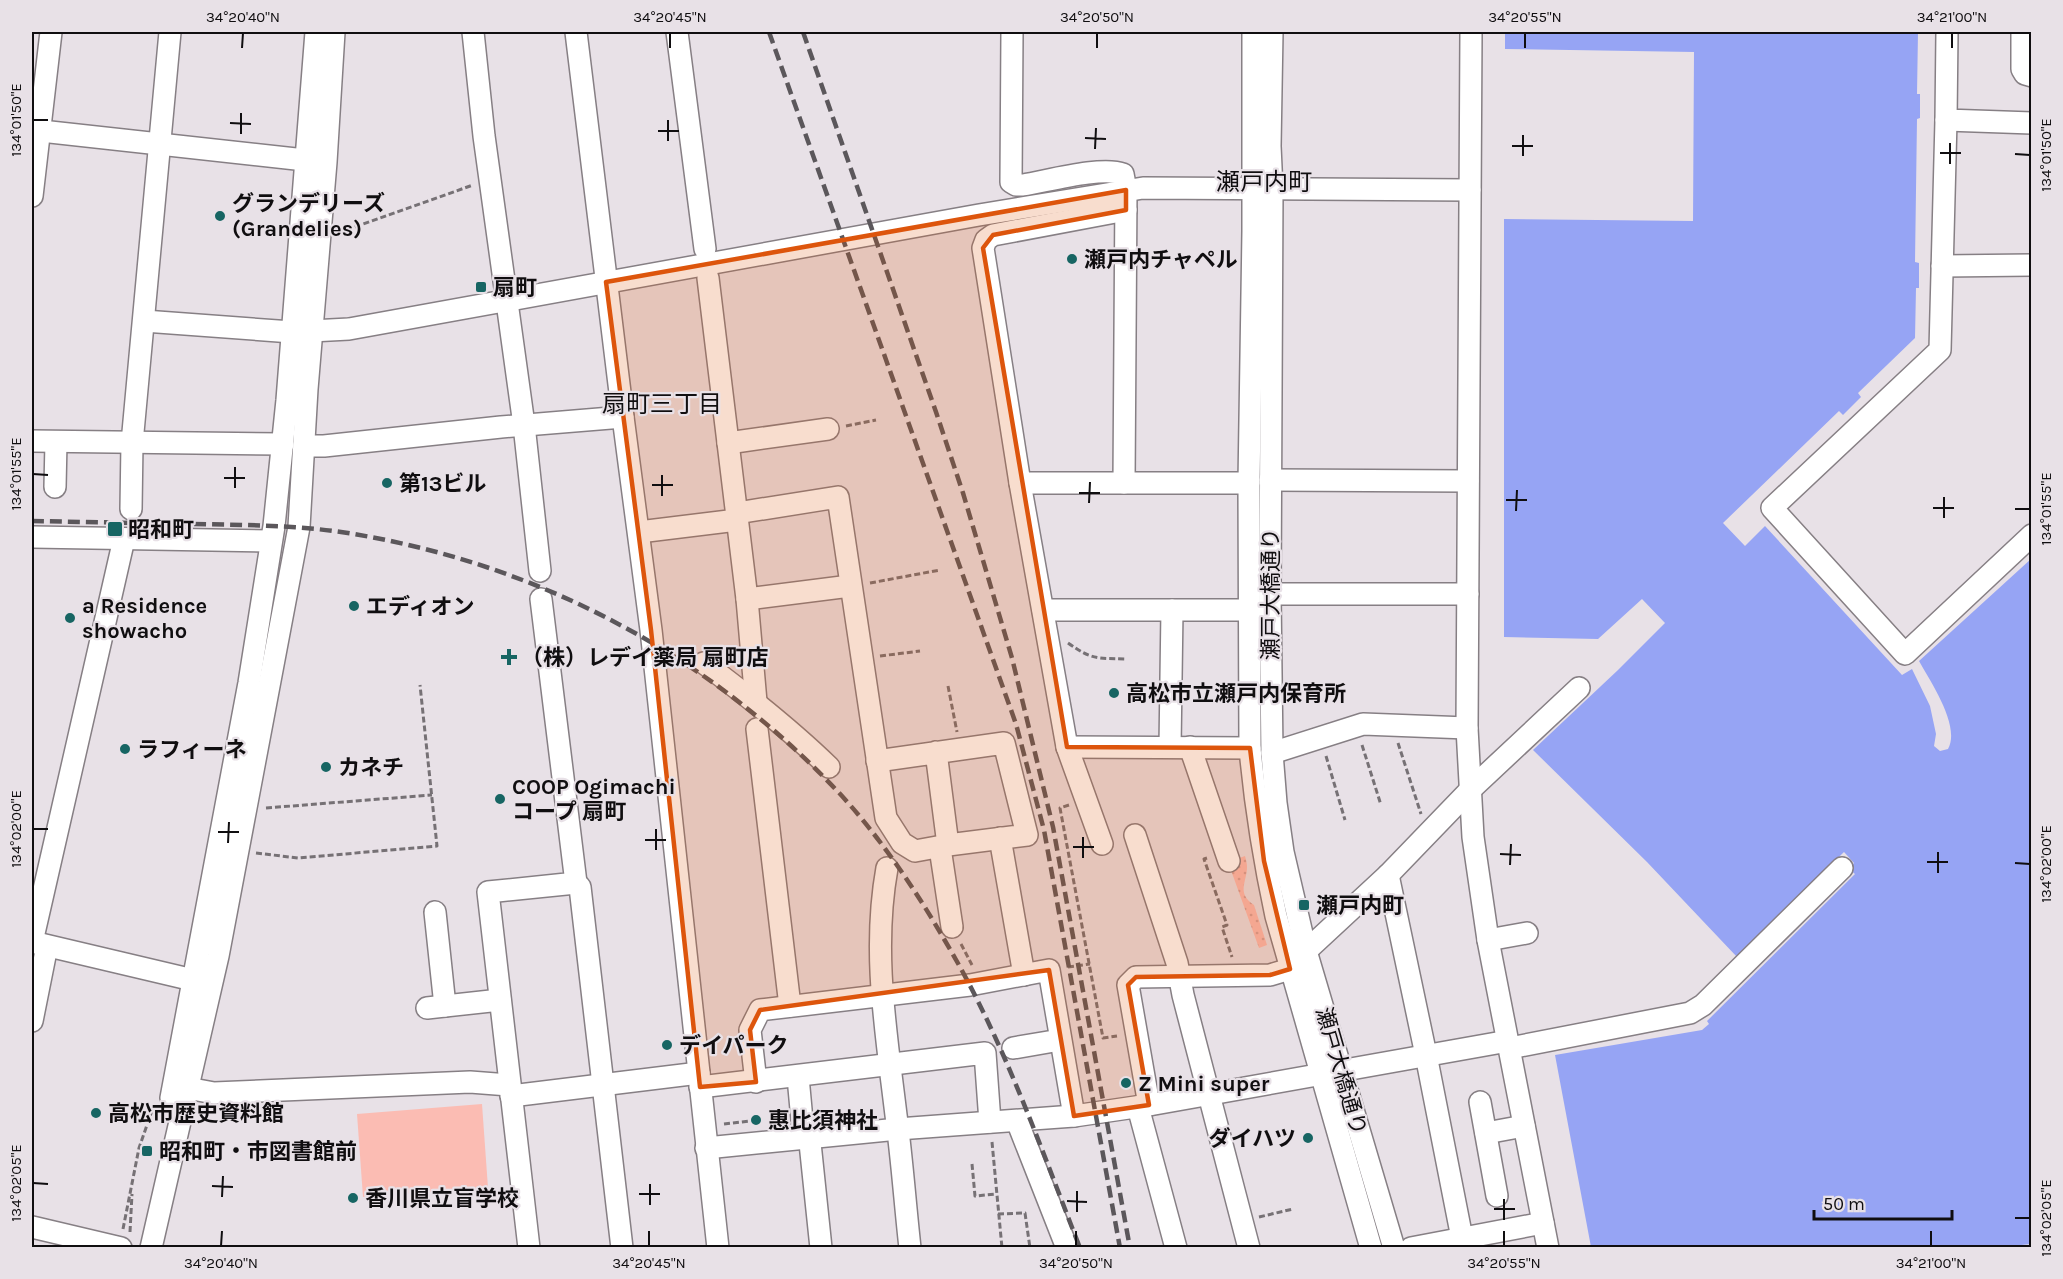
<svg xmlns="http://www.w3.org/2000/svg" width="2063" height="1279" viewBox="0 0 2063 1279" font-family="Karla,'Noto Sans JP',sans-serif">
  <defs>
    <pattern id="grass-dots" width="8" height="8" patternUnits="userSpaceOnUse" patternTransform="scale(1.5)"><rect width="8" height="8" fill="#fbbcb3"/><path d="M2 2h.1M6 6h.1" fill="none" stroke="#d6a099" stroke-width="1.8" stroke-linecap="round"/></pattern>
  </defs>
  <rect width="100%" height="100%" fill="#e8e1e7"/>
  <!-- grass -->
  <path fill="url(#grass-dots)" d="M 1245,856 C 1246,860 1247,863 1247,867 C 1247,882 1236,893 1254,905 L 1267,945 L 1259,948 L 1228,862 Z"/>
  <!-- pitch -->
  <path fill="#fbbcb3" d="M 482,1104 L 488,1188 L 363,1197 L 357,1114 Z"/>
  <!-- water -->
  <path fill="#96a4f4" d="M 1505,32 L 1918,32 L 1917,94 L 1920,94 L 1920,118 L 1917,119 L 1915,262 L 1919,263 L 1919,288 L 1916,288 L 1915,338 L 1858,393 L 1861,397 L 1843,415 L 1839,411 L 1723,523 L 1745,546 L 1765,526 L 1902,675 L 1912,669 L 1930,706 L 1936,734 L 1934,746 L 1940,751 L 1948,749 C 1961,726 1930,681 1919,661 L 2031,559 L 2031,1244 L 1993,1248 L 1591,1247 L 1555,1055 L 1702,1030 L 1709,1024 L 1707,1021 L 1855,874 L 1849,869 L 1854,863 L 1844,852 L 1737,957 L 1647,862 L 1533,750 L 1618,670 L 1665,623 L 1642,599 L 1598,639 L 1504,637 L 1504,219 L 1693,221 L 1694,52 L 1505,49 Z"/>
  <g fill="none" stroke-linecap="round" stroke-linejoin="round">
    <!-- minor casing -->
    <g stroke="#867f84" stroke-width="24">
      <g id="minor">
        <path d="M 473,32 L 484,136 L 524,425 L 540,571"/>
        <path d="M 576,32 L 623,417 L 651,630 L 718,1248"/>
        <path d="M 677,32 L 705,249"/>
        <path d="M 1012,32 L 1011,182 L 1016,185 L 1023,185 C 1048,181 1101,166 1123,174 L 1126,190 L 1124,483"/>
        <path d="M 1253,32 L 1253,231 L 1249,483 L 1250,748 C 1255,805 1264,860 1276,916 L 1371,1248"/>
        <path d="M 1272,32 L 1270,146 L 1272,189 L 1270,594 L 1272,753 L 1276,803 L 1283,852 L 1306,951 L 1394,1248"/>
        <path d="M 1471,32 L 1467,728 L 1473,837 L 1488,940 L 1548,1248"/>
        <path d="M 1947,32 L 1946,120 L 2032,123"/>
        <path d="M 2022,32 L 2022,69 L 2025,74 L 2032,76"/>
        <path d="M 1946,120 L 1940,350 L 1772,508 L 1905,654 L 2032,535"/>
        <path d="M 32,130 L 305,160"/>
        <path d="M 32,196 L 51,32"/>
        <path d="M 1942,266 L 2032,265"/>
        <path d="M 708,278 L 747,599 L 850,586"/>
        <path d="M 144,321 L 292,332 L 349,329 L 979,215 L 1143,188 L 1470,190"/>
        <path d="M 32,441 L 283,444"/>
        <path d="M 728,443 L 828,429"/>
        <path d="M 304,446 L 324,446 L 501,427 L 623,417"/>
        <path d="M 1270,480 L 1468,481"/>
        <path d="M 1020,483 L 1249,483"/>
        <path d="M 55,487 L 56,442"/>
        <path d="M 131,509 L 132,443 L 170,32"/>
        <path d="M 737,513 L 838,497 L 886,818 L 902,843 L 915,851 L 948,845"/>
        <path d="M 639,532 L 737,520"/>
        <path d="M 32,537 L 271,541"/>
        <path d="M 1270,594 L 1468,594"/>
        <path d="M 747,599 L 756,702"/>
        <path d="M 1043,610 L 1250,610"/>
        <path d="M 704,663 C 748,696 790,729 829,767"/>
        <path d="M 757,729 L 790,1006"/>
        <path d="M 1067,747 L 1250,748"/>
        <path d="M 1170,747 L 1172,610"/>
        <path d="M 1190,747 L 1229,861"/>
        <path d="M 1272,753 L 1363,724 L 1467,728"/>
        <path d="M 877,761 C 919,755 962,749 1004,743 L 1027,835 L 948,845 L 936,752"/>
        <path d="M 1135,835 L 1177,963 L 1183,995 L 1249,1248"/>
        <path d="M 1000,838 L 1024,975"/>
        <path d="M 1102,844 L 1067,747 L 1020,483 L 983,248 L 986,240 L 993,235 L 1126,210"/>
        <path d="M 940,848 L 952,927"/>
        <path d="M 887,868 C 872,951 886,1031 896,1115 C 902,1159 905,1203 910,1248"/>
        <path d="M 1388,875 L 1426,1055 L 1462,1238"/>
        <path d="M 576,883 L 580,887 L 622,1248"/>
        <path d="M 435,912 L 445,1006"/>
        <path d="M 1488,940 L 1527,933"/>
        <path d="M 32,942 L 124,539"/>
        <path d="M 32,942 L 193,980 L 200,980 L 204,978"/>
        <path d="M 1306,951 L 1388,875 L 1470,790 L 1579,688"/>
        <path d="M 427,1008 L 500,1000"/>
        <path d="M 32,1021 L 47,946"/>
        <path d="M 1013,1048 L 1060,1040"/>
        <path d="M 1510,1048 L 1690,1013 L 1703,1005 L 1842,868"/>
        <path d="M 798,1077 L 803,1131 L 810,1143 L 821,1248"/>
        <path d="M 756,1082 L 750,1030 L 760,1010 L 970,985 L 1049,970 L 1074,1116"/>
        <path d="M 700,1087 L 985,1053 L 990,1122"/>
        <path d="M 187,1088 L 214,1093 L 470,1082 L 509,1085"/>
        <path d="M 511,1096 L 699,1073"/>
        <path d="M 171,1098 L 249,683 L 274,526 L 287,400 L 316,32"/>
        <path d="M 1480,1102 L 1497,1196"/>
        <path d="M 1149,1105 L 1128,985 L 1136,977 L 1270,975 L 1290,969"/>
        <path d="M 1138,1107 L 1176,1248"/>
        <path d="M 1017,1121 L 1067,1248"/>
        <path d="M 1486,1133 L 1524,1126"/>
        <path d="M 706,1148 L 898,1129 L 1074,1116 L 1149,1105 L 1508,1041"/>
        <path d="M 32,1227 L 121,1248"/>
        <path d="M 151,1248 L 218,956 L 299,527 L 307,389 L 326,162 L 334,32"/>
        <path d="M 529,1248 L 488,892 L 576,883 L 541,599"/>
        <path d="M 1411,1248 L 1543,1223"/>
      </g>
    </g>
    <!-- path -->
    <g stroke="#767175" stroke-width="3" stroke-dasharray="6 3" stroke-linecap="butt">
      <path d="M 338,233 L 473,185"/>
      <path d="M 846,426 L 876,420"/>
      <path d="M 870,583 L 940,570"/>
      <path d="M 1068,643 C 1092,660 1097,658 1125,659"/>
      <path d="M 880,656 L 920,651"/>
      <path d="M 948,686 L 957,732"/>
      <path d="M 1398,743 L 1421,814"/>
      <path d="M 1362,745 L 1381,805"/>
      <path d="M 1326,756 L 1345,820"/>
      <path d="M 1069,805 L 1060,808 L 1103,1038 L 1117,1036"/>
      <path d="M 266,808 L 432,795"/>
      <path d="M 256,853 L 298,858 L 437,846 L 420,685"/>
      <path d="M 1207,858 L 1204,859 L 1227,925 L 1222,927 L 1232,957"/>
      <path d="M 961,944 L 972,965"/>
      <path d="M 1068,967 L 1090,964"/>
      <path d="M 724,1124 L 758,1120"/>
      <path d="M 992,1142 L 1002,1248"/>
      <path d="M 972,1164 L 975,1196 L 996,1194"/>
      <path d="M 998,1214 L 1025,1213 L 1030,1248"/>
      <path d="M 1259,1217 L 1293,1209"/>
      <path d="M 123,1229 L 139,1148 L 154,1105"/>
      <path d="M 130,1232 L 132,1194"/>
    </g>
    <!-- minor -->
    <use href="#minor" stroke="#fff" stroke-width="21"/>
    <!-- rail -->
    <g stroke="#5b575b" stroke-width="4.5" stroke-dasharray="12 6" stroke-linecap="butt">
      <path d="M 769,32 L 1016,724 L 1044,830 L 1120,1248"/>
      <path d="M 803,32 L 936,412 L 963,493 L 1012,658 L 1053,827 L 1130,1248"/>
      <path d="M 32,521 C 85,522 139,523 193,524 C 243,525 292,525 341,532 C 533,561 710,654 842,796 C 881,839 915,889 944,939 C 1002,1036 1039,1143 1080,1248"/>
    </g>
  </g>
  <!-- marked area -->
  <path fill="#dd550c" fill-opacity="0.2" stroke="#dd550c" stroke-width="4.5" stroke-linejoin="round" d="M 1126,190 L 1126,210 L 993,235 L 983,248 L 1067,747 L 1250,748 L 1264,861 L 1290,969 L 1270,975 L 1136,977 L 1128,985 L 1149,1105 L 1074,1116 L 1049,970 L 760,1010 L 750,1030 L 756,1082 L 700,1087 L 651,630 L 606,282 Z"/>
  <!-- ticks -->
  <path fill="none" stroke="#100e10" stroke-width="2" d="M 242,48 L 243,33M 670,48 L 670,33M 1097,48 L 1097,33M 1525,48 L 1525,33M 1952,48 L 1952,33M 33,120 L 48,120M 230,123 L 251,124M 658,131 L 679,131M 241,134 L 241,113M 1085,138 L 1106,139M 668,141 L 668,120M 1512,146 L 1533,146M 1095,149 L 1096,128M 1940,153 L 1961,153M 2015,154 L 2030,155M 1523,156 L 1523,135M 1950,164 L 1950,143M 33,474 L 48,475M 224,478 L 245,478M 652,485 L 673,485M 235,488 L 235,467M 1079,493 L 1100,493M 662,496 L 662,475M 1506,500 L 1527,500M 1089,503 L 1090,482M 1933,508 L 1954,508M 2015,509 L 2030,509M 1516,511 L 1517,490M 1944,518 L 1944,497M 33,829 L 48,829M 218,832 L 239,832M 645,840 L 666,840M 228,843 L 229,822M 1073,847 L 1094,847M 656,850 L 656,829M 1500,854 L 1521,855M 1083,858 L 1083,837M 1927,862 L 1948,862M 2015,863 L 2030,864M 1510,865 L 1511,844M 1938,873 L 1938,852M 33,1183 L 48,1184M 212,1186 L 233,1187M 639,1194 L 660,1194M 222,1197 L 223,1176M 1067,1201 L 1087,1202M 650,1205 L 650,1184M 1494,1209 L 1515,1209M 1077,1212 L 1077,1191M 2015,1218 L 2030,1218M 1504,1220 L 1504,1199M 221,1246 L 222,1231M 649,1246 L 649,1231M 1076,1246 L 1076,1231M 1504,1246 L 1504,1231M 1931,1246 L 1931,1231"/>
  <!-- markers -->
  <g fill="#176563" stroke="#e8e1e7" stroke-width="2">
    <circle cx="220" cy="216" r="6"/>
    <circle cx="1072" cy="259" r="6"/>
    <rect x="475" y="281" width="12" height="12" rx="3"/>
    <circle cx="387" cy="483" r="6"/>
    <rect x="107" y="521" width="16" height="16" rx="3"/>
    <circle cx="354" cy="606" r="6"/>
    <circle cx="70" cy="618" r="6"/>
    <path d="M506 648h6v6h6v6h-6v6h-6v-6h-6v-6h6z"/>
    <circle cx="1114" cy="693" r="6"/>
    <circle cx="125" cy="749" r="6"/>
    <circle cx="326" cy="767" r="6"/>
    <circle cx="500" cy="799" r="6"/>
    <rect x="1298" y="899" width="12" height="12" rx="3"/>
    <circle cx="667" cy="1045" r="6"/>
    <circle cx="1126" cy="1083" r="6"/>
    <circle cx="96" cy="1113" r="6"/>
    <circle cx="756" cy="1120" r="6"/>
    <circle cx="1308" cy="1138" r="6"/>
    <rect x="141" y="1145" width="12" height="12" rx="3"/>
    <circle cx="353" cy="1198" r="6"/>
  </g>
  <g text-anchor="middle" stroke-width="4.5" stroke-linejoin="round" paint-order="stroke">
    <!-- poi labels -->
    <g font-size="22" font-weight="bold" fill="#100e10" stroke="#e8e1e7" text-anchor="start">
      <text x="232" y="211">グランデリーズ<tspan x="232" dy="25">(Grandelies)</tspan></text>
      <text x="1084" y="267">瀬戸内チャペル</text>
      <text x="493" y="295">扇町</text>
      <text x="399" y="491">第13ビル</text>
      <text x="128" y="537">昭和町</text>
      <text x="82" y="613">a Residence<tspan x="82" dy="25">showacho</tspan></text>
      <text x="366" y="614">エディオン</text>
      <text x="521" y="665">（株）レデイ薬局 扇町店</text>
      <text x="1126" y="701">高松市立瀬戸内保育所</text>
      <text x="137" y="757">ラフィーネ</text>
      <text x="338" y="775">カネチ</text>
      <text x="512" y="794">COOP Ogimachi<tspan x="512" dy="25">コープ 扇町</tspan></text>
      <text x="1316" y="913">瀬戸内町</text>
      <text x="679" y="1053">デイパーク</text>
      <text x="1138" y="1091">Z Mini super</text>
      <text x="108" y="1121">高松市歴史資料館</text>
      <text x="768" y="1128">惠比須神社</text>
      <text x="1296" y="1146" text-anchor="end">ダイハツ</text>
      <text x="159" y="1159">昭和町・市図書館前</text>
      <text x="365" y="1206">香川県立盲学校</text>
    </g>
    <!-- street labels -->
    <g font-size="22" fill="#100e10" stroke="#e8e1e7">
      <text transform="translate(1270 594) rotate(-90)" y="8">瀬戸大橋通り</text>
      <text transform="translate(1342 1071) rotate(74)" y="8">瀬戸大橋通り</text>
    </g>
    <!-- neighbourhood labels -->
    <g font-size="24" fill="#100e10" stroke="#e8e1e7">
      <text x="1264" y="190">瀬戸内町</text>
      <text x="662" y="412">扇町三丁目</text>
    </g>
  </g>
  <!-- border -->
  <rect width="2063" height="1279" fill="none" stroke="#e8e1e7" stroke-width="66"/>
  <!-- scale -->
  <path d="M1814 1210v9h138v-9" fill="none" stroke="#100e10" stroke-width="3"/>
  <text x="1823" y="1210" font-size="18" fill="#100e10" stroke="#e8e1e7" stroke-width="4.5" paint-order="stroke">50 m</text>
  <rect x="33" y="33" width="1997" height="1213" fill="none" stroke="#100e10" stroke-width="2"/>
  <g font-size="15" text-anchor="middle" fill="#100e10">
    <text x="243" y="22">34°20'40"N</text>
    <text x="670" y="22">34°20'45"N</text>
    <text x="1097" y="22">34°20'50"N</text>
    <text x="1525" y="22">34°20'55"N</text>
    <text x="1952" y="22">34°21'00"N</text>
    <text transform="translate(16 120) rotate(-90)" y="5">134°01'50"E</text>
    <text transform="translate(2046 155) rotate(-90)" y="5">134°01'50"E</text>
    <text transform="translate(16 474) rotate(-90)" y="5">134°01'55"E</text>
    <text transform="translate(2046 509) rotate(-90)" y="5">134°01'55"E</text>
    <text transform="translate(16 829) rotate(-90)" y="5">134°02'00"E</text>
    <text transform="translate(2046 864) rotate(-90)" y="5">134°02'00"E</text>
    <text transform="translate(16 1183) rotate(-90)" y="5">134°02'05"E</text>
    <text transform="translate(2046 1218) rotate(-90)" y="5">134°02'05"E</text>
    <text x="221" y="1268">34°20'40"N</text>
    <text x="649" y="1268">34°20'45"N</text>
    <text x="1076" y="1268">34°20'50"N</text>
    <text x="1504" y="1268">34°20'55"N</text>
    <text x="1931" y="1268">34°21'00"N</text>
  </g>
</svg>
